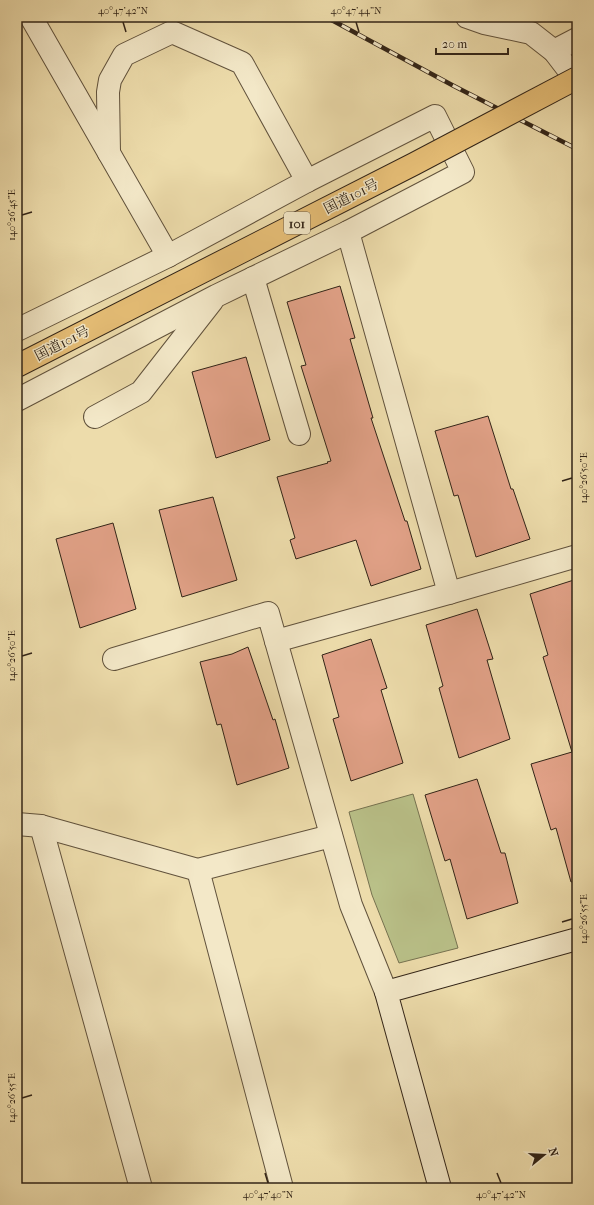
<svg xmlns="http://www.w3.org/2000/svg" width="594" height="1205" viewBox="0 0 594 1205" font-family="'IM FELL French Canon','Noto Serif JP',serif">
  <rect width="100%" height="100%" fill="#eddcab"/>
  <filter id="stains"><feTurbulence type="fractalNoise" baseFrequency=".005" numOctaves="4"/><feColorMatrix values="0 0 0 0 .2 0 0 0 0 .09 0 0 0 0 .02 0 0 0 .5 -.17"/></filter>
  <radialGradient id="worn" r=".72"><stop offset=".6" stop-color="#630" stop-opacity="0"/><stop offset="1" stop-color="#630" stop-opacity=".3"/></radialGradient>
  <!-- green -->
  <path fill="#b9c088" stroke="#767250" d="M 413,794 L 458,948 L 399,963 L 372,895 L 349,812 Z"/>
  <!-- building -->
  <g fill="#e1a187" stroke="#322417">
    <path d="M 340,286 L 355,338 L 350,339 L 373,418 L 371,418 L 405,521 L 407,521 L 421,569 L 371,586 L 356,540 L 296,559 L 290,540 L 295,538 L 277,477 L 328,463 L 327,462 L 331,461 L 301,366 L 306,365 L 287,302 Z"/>
    <path d="M 246,357 L 270,440 L 216,458 L 192,372 Z"/>
    <path d="M 488,416 L 511,489 L 513,489 L 530,539 L 476,557 L 458,495 L 454,496 L 435,431 Z"/>
    <path d="M 213,497 L 237,580 L 182,597 L 159,510 Z"/>
    <path d="M 113,523 L 136,609 L 80,628 L 56,539 Z"/>
    <path d="M 577,579 L 577,881 L 571,882 L 556,828 L 551,830 L 531,764 L 572,752 L 543,657 L 548,655 L 530,594 Z"/>
    <path d="M 477,609 L 493,659 L 487,660 L 510,739 L 459,758 L 439,688 L 443,686 L 426,625 Z"/>
    <path d="M 371,639 L 387,688 L 381,690 L 403,763 L 351,781 L 333,719 L 339,717 L 322,655 Z"/>
    <path d="M 248,647 L 273,720 L 275,719 L 289,768 L 237,785 L 221,724 L 217,725 L 200,662 L 232,654 Z"/>
    <path d="M 477,779 L 501,853 L 505,853 L 518,903 L 467,919 L 450,859 L 445,861 L 425,795 Z"/>
  </g>
  <g fill="none" stroke-linecap="round" stroke-linejoin="round">
    <!-- street casing -->
    <g stroke="#61523c" stroke-width="24">
      <g id="street">
        <path d="M 31,17 L 168,256"/>
        <path d="M 467,17 L 484,23 L 531,33 L 554,51 L 577,81"/>
        <path d="M 554,51 L 577,39"/>
        <path d="M 109,153 L 108,92 L 110,80 L 124,55 L 172,32 L 242,63 L 307,181"/>
        <path d="M 348,232 L 449,593"/>
        <path d="M 253,278 L 299,434"/>
        <path d="M 17,330 L 168,256 L 307,181 L 435,116 L 463,172 L 348,232 L 216,296 L 17,400"/>
        <path d="M 95,417 L 141,392 L 212,301"/>
        <path d="M 276,641 L 449,593 L 577,556"/>
        <path d="M 114,659 L 268,613 L 351,905 L 386,992"/>
        <path d="M 17,824 L 41,826 L 198,870 L 331,836"/>
        <path d="M 41,826 L 141,1188"/>
        <path d="M 198,870 L 282,1188"/>
      </g>
    </g>
    <!-- secondary casing -->
    <g stroke="#322417" stroke-width="24">
      <path id="secondary" d="M 440,1188 L 386,992 L 577,939"/>
    </g>
    <!-- street -->
    <use href="#street" stroke="#f3e8c8" stroke-width="22"/>
    <!-- secondary -->
    <use href="#secondary" stroke="#f3e8c8" stroke-width="22"/>
    <!-- rail casing -->
    <g stroke="#322417" stroke-width="4.5">
      <path id="rail" d="M 326,17 L 452,85 L 577,149"/>
    </g>
    <!-- rail -->
    <use href="#rail" stroke="#f3e8c8" stroke-width="3" stroke-dasharray="9" stroke-linecap="butt"/>
    <!-- highway-bridge casing -->
    <g stroke="#322417" stroke-width="24" stroke-linecap="butt">
      <path id="highway-bridge" d="M 17,366 L 414,164 L 577,78"/>
    </g>
    <!-- highway-bridge -->
    <use href="#highway-bridge" stroke="#e6be76" stroke-width="22"/>
  </g>
  <!-- ticks -->
  <path fill="none" stroke="#322417" stroke-width="1.5" d="M 123,22 L 126,32M 356,22 L 359,32M 22,215 L 32,212M 562,481 L 572,478M 22,656 L 32,653M 562,922 L 572,919M 22,1098 L 32,1095M 265,1173 L 268,1183M 497,1173 L 501,1183"/>
  <g text-anchor="middle" stroke-width="3" stroke-linejoin="round" paint-order="stroke">
    <!-- shield labels -->
    <rect fill="#f3e8c8" stroke="#6c5f4c" stroke-width="1" x="284" y="212" width="26" height="22" rx="3"/>
    <g font-size="13" font-weight="bold" fill="#322417">
      <text x="297" y="228">101</text>
    </g>
    <!-- street labels -->
    <g font-size="14" fill="#322417" stroke="#f3e8c8">
      <text transform="translate(351 196) rotate(-27)" y="5">国道101号</text>
      <text transform="translate(62 343) rotate(-27)" y="5">国道101号</text>
    </g>
  </g>
  <!-- margin -->
  <rect width="594" height="1205" fill="none" stroke="#eddcab" stroke-width="44"/>
  <!-- north arrow -->
  <g transform="translate(544 1155) rotate(72)" stroke="#f3e8c8" stroke-width="3" paint-order="stroke">
  <path d="M0-3L7 15L0 10L-7 15Z" fill="#322417"/>
  <text y="-6" font-size="11" font-weight="bold" text-anchor="middle" fill="#322417">N</text>
  </g>
  <!-- scale -->
  <path d="M436 48v6h72v-6" fill="none" stroke="#322417" stroke-width="2"/>
  <text x="442" y="48" font-size="12" fill="#322417" stroke="#f3e8c8" stroke-width="3" paint-order="stroke">20 m</text>
  <rect x="22" y="22" width="550" height="1161" fill="none" stroke="#322417" stroke-width="1.5"/>
  <g font-size="10" text-anchor="middle" fill="#322417">
    <text x="123" y="14">40°47'42"N</text>
    <text x="356" y="14">40°47'44"N</text>
    <text transform="translate(11 215) rotate(-90)" y="4">140°26'45"E</text>
    <text transform="translate(583 478) rotate(-90)" y="4">140°26'50"E</text>
    <text transform="translate(11 656) rotate(-90)" y="4">140°26'50"E</text>
    <text transform="translate(583 919) rotate(-90)" y="4">140°26'55"E</text>
    <text transform="translate(11 1098) rotate(-90)" y="4">140°26'55"E</text>
    <text x="268" y="1198">40°47'40"N</text>
    <text x="501" y="1198">40°47'42"N</text>
  </g>
  <rect width="100%" height="100%" filter="url(#stains)"/>
  <rect width="100%" height="100%" fill="url(#worn)"/>
</svg>
